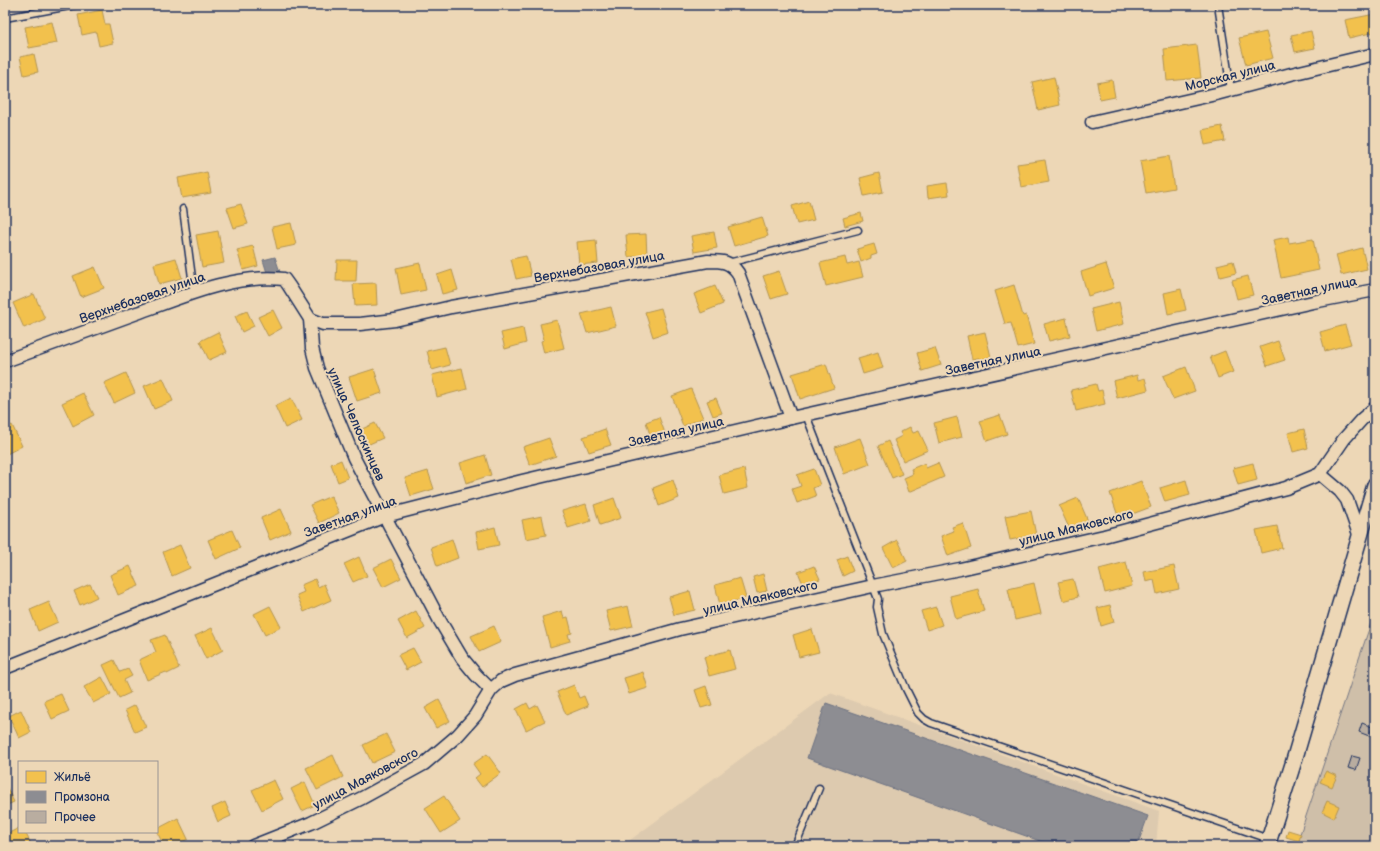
<svg xmlns="http://www.w3.org/2000/svg" width="1380" height="851" viewBox="0 0 1380 851" font-family="'Balsamiq Sans',sans-serif">
  <rect width="100%" height="100%" fill="#edd7b6"/>
  <filter id="ink" filterUnits="userSpaceOnUse"><feTurbulence type="fractalNoise" baseFrequency=".025" numOctaves="2"/><feDisplacementMap in="SourceGraphic" scale="8" xChannelSelector="R" yChannelSelector="G"/><feConvolveMatrix kernelMatrix="1 2 1 2 8 2 1 2 1" color-interpolation-filters="sRGB"/></filter>
  <g filter="url(#ink)">
    <!-- built -->
    <path fill="#ddcaaf" d="M 830,693 L 1159,811 L 1156,846 L 622,846 Z"/>
    <!-- green -->
    <path fill="#cfbfa9" stroke="#757784" d="M 1375,611 L 1375,846 L 1296,846 Z"/>
    <!-- homes -->
    <g fill="#f2c14e" stroke="#b29553">
      <path d="M 102,10 L 105,24 L 109,24 L 113,43 L 99,46 L 96,32 L 82,35 L 78,15 Z"/>
      <path d="M 1375,14 L 1375,32 L 1349,38 L 1345,20 Z"/>
      <path d="M 52,22 L 57,43 L 29,48 L 25,27 Z"/>
      <path d="M 1311,31 L 1315,48 L 1295,52 L 1291,35 Z"/>
      <path d="M 1266,32 L 1273,58 L 1246,65 L 1239,38 Z"/>
      <path d="M 1197,45 L 1201,78 L 1167,81 L 1164,49 Z"/>
      <path d="M 34,54 L 38,72 L 24,75 L 20,57 Z"/>
      <path d="M 1054,77 L 1060,105 L 1038,110 L 1032,82 Z"/>
      <path d="M 1112,80 L 1115,97 L 1100,100 L 1097,83 Z"/>
      <path d="M 1222,126 L 1225,141 L 1205,145 L 1202,130 Z"/>
      <path d="M 1169,156 L 1174,188 L 1146,193 L 1140,161 Z"/>
      <path d="M 1045,160 L 1049,182 L 1021,187 L 1017,164 Z"/>
      <path d="M 207,172 L 211,193 L 182,198 L 178,178 Z"/>
      <path d="M 879,173 L 883,192 L 864,196 L 860,178 Z"/>
      <path d="M 947,183 L 949,195 L 928,198 L 927,186 Z"/>
      <path d="M 809,201 L 814,220 L 797,224 L 792,206 Z"/>
      <path d="M 241,204 L 248,224 L 234,228 L 227,208 Z"/>
      <path d="M 861,213 L 863,221 L 845,226 L 843,218 Z"/>
      <path d="M 762,217 L 768,236 L 734,246 L 728,227 Z"/>
      <path d="M 291,223 L 296,245 L 277,249 L 272,227 Z"/>
      <path d="M 218,231 L 224,263 L 202,267 L 196,235 Z"/>
      <path d="M 714,232 L 717,248 L 694,252 L 691,236 Z"/>
      <path d="M 646,234 L 647,256 L 628,257 L 626,235 Z"/>
      <path d="M 1288,237 L 1289,243 L 1313,239 L 1319,270 L 1281,278 L 1273,240 Z"/>
      <path d="M 596,240 L 598,263 L 579,265 L 577,242 Z"/>
      <path d="M 874,244 L 877,254 L 871,256 L 871,258 L 861,262 L 857,249 Z"/>
      <path d="M 253,246 L 258,266 L 243,270 L 237,250 Z"/>
      <path d="M 1362,248 L 1367,269 L 1341,275 L 1336,255 Z"/>
      <path d="M 526,256 L 531,276 L 516,279 L 511,259 Z"/>
      <path d="M 845,257 L 847,265 L 859,262 L 863,277 L 826,286 L 820,263 Z"/>
      <path d="M 176,258 L 182,278 L 159,284 L 154,264 Z"/>
      <path d="M 337,260 L 357,260 L 356,281 L 336,281 Z"/>
      <path d="M 1233,261 L 1236,273 L 1220,277 L 1217,265 Z"/>
      <path d="M 420,263 L 426,290 L 401,295 L 396,268 Z"/>
      <path d="M 1106,264 L 1114,288 L 1088,296 L 1081,272 Z"/>
      <path d="M 95,267 L 104,288 L 81,297 L 73,276 Z"/>
      <path d="M 452,270 L 458,290 L 442,294 L 437,275 Z"/>
      <path d="M 779,271 L 787,294 L 771,299 L 763,276 Z"/>
      <path d="M 1248,276 L 1253,295 L 1237,299 L 1232,280 Z"/>
      <path d="M 376,283 L 377,305 L 355,306 L 353,284 Z"/>
      <path d="M 1014,285 L 1023,316 L 1026,315 L 1034,344 L 1018,348 L 1011,323 L 1005,324 L 995,291 Z"/>
      <path d="M 715,286 L 723,304 L 701,313 L 694,294 Z"/>
      <path d="M 1181,289 L 1186,310 L 1168,314 L 1164,293 Z"/>
      <path d="M 34,294 L 45,319 L 24,328 L 13,303 Z"/>
      <path d="M 1119,302 L 1124,324 L 1096,331 L 1091,309 Z"/>
      <path d="M 611,307 L 616,326 L 587,333 L 581,314 Z"/>
      <path d="M 661,308 L 668,332 L 653,337 L 645,312 Z"/>
      <path d="M 273,310 L 282,328 L 268,336 L 258,317 Z"/>
      <path d="M 247,311 L 254,326 L 242,332 L 235,316 Z"/>
      <path d="M 1066,318 L 1070,336 L 1049,341 L 1044,324 Z"/>
      <path d="M 557,320 L 564,348 L 544,353 L 541,341 L 544,340 L 540,324 Z"/>
      <path d="M 1345,325 L 1351,344 L 1325,351 L 1320,332 Z"/>
      <path d="M 523,328 L 526,343 L 505,349 L 501,333 Z"/>
      <path d="M 218,332 L 227,352 L 209,360 L 200,341 Z"/>
      <path d="M 985,332 L 991,357 L 979,360 L 979,358 L 972,359 L 967,336 Z"/>
      <path d="M 1278,341 L 1285,360 L 1267,366 L 1260,347 Z"/>
      <path d="M 445,347 L 450,365 L 432,370 L 427,351 Z"/>
      <path d="M 935,348 L 941,365 L 922,371 L 917,353 Z"/>
      <path d="M 1225,351 L 1233,372 L 1218,378 L 1210,357 Z"/>
      <path d="M 878,352 L 883,368 L 863,374 L 858,358 Z"/>
      <path d="M 826,364 L 834,388 L 800,399 L 792,374 Z"/>
      <path d="M 1186,367 L 1195,391 L 1173,399 L 1163,376 Z"/>
      <path d="M 462,368 L 467,389 L 437,397 L 432,375 Z"/>
      <path d="M 374,369 L 382,393 L 357,401 L 349,377 Z"/>
      <path d="M 126,373 L 135,393 L 114,403 L 104,383 Z"/>
      <path d="M 1137,375 L 1138,380 L 1145,378 L 1148,390 L 1117,398 L 1113,381 Z"/>
      <path d="M 163,378 L 173,401 L 154,409 L 144,386 Z"/>
      <path d="M 1096,384 L 1098,391 L 1102,390 L 1105,404 L 1076,411 L 1071,390 Z"/>
      <path d="M 691,389 L 703,418 L 683,426 L 672,396 Z"/>
      <path d="M 83,393 L 94,415 L 73,426 L 62,403 Z"/>
      <path d="M 291,398 L 302,420 L 285,428 L 275,406 Z"/>
      <path d="M 716,398 L 722,413 L 713,416 L 707,401 Z"/>
      <path d="M 1000,415 L 1007,434 L 987,441 L 980,421 Z"/>
      <path d="M 659,417 L 665,433 L 651,438 L 646,422 Z"/>
      <path d="M 957,417 L 962,437 L 939,443 L 934,423 Z"/>
      <path d="M 375,423 L 383,438 L 367,445 L 360,430 Z"/>
      <path d="M 12,425 L 22,446 L 5,455 L 5,428 Z"/>
      <path d="M 910,427 L 913,433 L 919,431 L 928,450 L 903,461 L 894,440 L 902,436 L 900,432 Z"/>
      <path d="M 605,429 L 611,445 L 589,452 L 583,437 Z"/>
      <path d="M 1304,429 L 1308,448 L 1293,452 L 1288,433 Z"/>
      <path d="M 549,438 L 556,456 L 530,465 L 523,447 Z"/>
      <path d="M 860,438 L 870,464 L 844,474 L 835,447 Z"/>
      <path d="M 888,441 L 902,474 L 892,478 L 878,446 Z"/>
      <path d="M 485,455 L 491,475 L 466,483 L 460,463 Z"/>
      <path d="M 341,460 L 348,478 L 338,482 L 331,464 Z"/>
      <path d="M 925,463 L 926,468 L 938,463 L 944,477 L 909,492 L 904,478 L 913,474 L 911,469 Z"/>
      <path d="M 1253,463 L 1257,480 L 1238,485 L 1233,468 Z"/>
      <path d="M 744,469 L 748,488 L 724,494 L 719,475 Z"/>
      <path d="M 814,469 L 820,485 L 813,488 L 816,496 L 797,503 L 792,489 L 801,486 L 797,475 Z"/>
      <path d="M 428,471 L 434,489 L 411,496 L 405,478 Z"/>
      <path d="M 673,480 L 679,498 L 659,506 L 653,488 Z"/>
      <path d="M 1186,480 L 1190,495 L 1165,502 L 1160,488 Z"/>
      <path d="M 1141,481 L 1151,507 L 1119,519 L 1110,493 Z"/>
      <path d="M 331,496 L 339,513 L 319,523 L 310,505 Z"/>
      <path d="M 614,498 L 621,518 L 600,525 L 594,505 Z"/>
      <path d="M 1078,498 L 1088,521 L 1070,530 L 1059,506 Z"/>
      <path d="M 586,504 L 591,521 L 568,528 L 562,511 Z"/>
      <path d="M 281,509 L 291,531 L 270,540 L 261,518 Z"/>
      <path d="M 1031,511 L 1036,535 L 1010,540 L 1005,516 Z"/>
      <path d="M 542,516 L 546,535 L 526,539 L 522,520 Z"/>
      <path d="M 963,523 L 971,548 L 948,556 L 941,536 L 954,531 L 952,527 Z"/>
      <path d="M 1277,526 L 1282,548 L 1261,553 L 1256,530 Z"/>
      <path d="M 495,527 L 499,545 L 479,549 L 476,532 Z"/>
      <path d="M 232,530 L 240,548 L 216,559 L 208,540 Z"/>
      <path d="M 452,539 L 458,558 L 437,566 L 431,547 Z"/>
      <path d="M 897,540 L 907,561 L 893,568 L 883,548 Z"/>
      <path d="M 180,545 L 190,568 L 172,576 L 163,552 Z"/>
      <path d="M 847,556 L 853,571 L 843,576 L 837,560 Z"/>
      <path d="M 359,557 L 367,576 L 353,582 L 344,564 Z"/>
      <path d="M 391,559 L 401,578 L 383,587 L 373,568 Z"/>
      <path d="M 1126,562 L 1132,586 L 1105,593 L 1099,569 Z"/>
      <path d="M 130,566 L 139,586 L 118,595 L 110,575 Z"/>
      <path d="M 814,566 L 820,579 L 804,586 L 798,572 Z"/>
      <path d="M 1174,566 L 1179,589 L 1157,594 L 1154,580 L 1146,582 L 1144,572 Z"/>
      <path d="M 763,574 L 767,591 L 757,593 L 753,577 Z"/>
      <path d="M 740,578 L 746,598 L 720,605 L 715,585 Z"/>
      <path d="M 315,579 L 318,587 L 324,584 L 331,600 L 304,612 L 297,595 L 304,592 L 301,585 Z"/>
      <path d="M 1073,579 L 1078,597 L 1063,601 L 1058,582 Z"/>
      <path d="M 1034,583 L 1041,614 L 1015,620 L 1008,589 Z"/>
      <path d="M 90,584 L 97,597 L 80,605 L 74,591 Z"/>
      <path d="M 978,589 L 984,611 L 956,619 L 950,596 Z"/>
      <path d="M 690,591 L 695,610 L 674,615 L 669,597 Z"/>
      <path d="M 49,602 L 58,622 L 38,631 L 30,610 Z"/>
      <path d="M 1110,605 L 1114,622 L 1101,626 L 1097,608 Z"/>
      <path d="M 270,606 L 281,627 L 265,635 L 254,614 Z"/>
      <path d="M 628,606 L 633,626 L 611,631 L 606,611 Z"/>
      <path d="M 936,607 L 942,625 L 927,630 L 921,611 Z"/>
      <path d="M 416,611 L 425,628 L 407,638 L 398,621 Z"/>
      <path d="M 562,611 L 564,618 L 568,617 L 572,633 L 568,634 L 570,641 L 550,647 L 542,617 Z"/>
      <path d="M 1375,620 L 1375,636 L 1369,634 Z"/>
      <path d="M 494,626 L 501,642 L 479,652 L 471,636 Z"/>
      <path d="M 5,628 L 10,638 L 5,641 Z"/>
      <path d="M 212,628 L 223,650 L 206,659 L 195,636 Z"/>
      <path d="M 812,629 L 819,652 L 799,657 L 793,635 Z"/>
      <path d="M 165,635 L 179,668 L 167,674 L 166,672 L 147,680 L 139,660 L 156,652 L 151,640 Z"/>
      <path d="M 413,648 L 421,662 L 406,670 L 398,655 Z"/>
      <path d="M 730,650 L 735,669 L 709,676 L 704,657 Z"/>
      <path d="M 114,660 L 120,672 L 128,669 L 132,676 L 124,680 L 130,693 L 119,698 L 103,665 Z"/>
      <path d="M 643,672 L 648,688 L 629,694 L 624,678 Z"/>
      <path d="M 102,677 L 111,694 L 93,703 L 84,687 Z"/>
      <path d="M 574,685 L 579,698 L 584,696 L 588,706 L 566,715 L 557,692 Z"/>
      <path d="M 706,686 L 712,705 L 701,708 L 695,690 Z"/>
      <path d="M 61,694 L 69,711 L 52,719 L 44,701 Z"/>
      <path d="M 439,700 L 450,721 L 436,728 L 425,708 Z"/>
      <path d="M 527,703 L 530,709 L 537,705 L 545,721 L 526,730 L 516,709 Z"/>
      <path d="M 135,705 L 146,727 L 135,732 L 125,710 Z"/>
      <path d="M 21,710 L 31,732 L 19,738 L 9,716 Z"/>
      <path d="M 386,734 L 395,752 L 372,763 L 363,745 Z"/>
      <path d="M 487,754 L 501,773 L 482,787 L 475,778 L 480,774 L 473,764 Z"/>
      <path d="M 333,755 L 343,777 L 317,790 L 306,768 Z"/>
      <path d="M 1326,771 L 1337,776 L 1332,787 L 1320,782 Z"/>
      <path d="M 274,780 L 283,799 L 262,810 L 252,790 Z"/>
      <path d="M 305,782 L 315,805 L 302,811 L 291,789 Z"/>
      <path d="M 6,786 L 14,802 L 5,806 L 5,787 Z"/>
      <path d="M 444,796 L 460,821 L 441,833 L 425,808 Z"/>
      <path d="M 1327,801 L 1339,806 L 1334,818 L 1322,812 Z"/>
      <path d="M 225,802 L 231,816 L 218,822 L 212,808 Z"/>
      <path d="M 178,818 L 188,839 L 174,846 L 164,846 L 157,832 L 157,829 Z"/>
      <path d="M 19,828 L 19,832 L 25,832 L 31,844 L 27,846 L 5,846 L 5,835 Z"/>
      <path d="M 1288,830 L 1301,834 L 1299,841 L 1286,837 Z"/>
      <path d="M 121,841 L 124,846 L 111,846 Z"/>
    </g>
    <!-- industry -->
    <g fill="#8d8d92" stroke="#6b7182">
      <path d="M 275,257 L 280,272 L 268,276 L 263,260 Z"/>
      <path d="M 826,703 L 1148,816 L 1137,846 L 1054,846 L 807,758 Z"/>
    </g>
    <!-- building -->
    <g fill="#b9ada0" stroke="#1b2f5e">
      <path d="M 1362,723 L 1372,727 L 1369,736 L 1359,732 Z"/>
      <path d="M 1352,756 L 1360,758 L 1356,770 L 1348,768 Z"/>
    </g>
    <g fill="none" stroke-linecap="round" stroke-linejoin="round">
      <!-- service casing -->
      <g stroke="#1b2f5e" stroke-width="9">
        <g id="service">
          <path d="M 1218,5 L 1231,90"/>
          <path d="M 5,18 L 75,5"/>
          <path d="M 183,209 L 194,293"/>
          <path d="M 728,263 L 858,230"/>
          <path d="M 806,415 L 873,586 L 878,599 L 877,607 L 883,634 L 906,689 L 918,713 L 924,719 L 931,723 L 1269,839"/>
          <path d="M 795,846 L 819,788"/>
        </g>
      </g>
      <!-- minor casing -->
      <g stroke="#1b2f5e" stroke-width="15">
        <g id="minor">
          <path d="M 1092,122 L 1216,94 L 1291,74 L 1375,54"/>
          <path d="M 310,319 L 323,324 L 360,324 L 395,320 L 451,307 L 708,261 C 722,261 730,261 738,273 L 791,418"/>
          <path d="M 5,361 C 49,345 93,329 137,313 C 184,296 233,274 284,279 L 289,286 L 310,319 L 312,348 L 317,368 L 354,458 L 440,621 L 462,658 L 476,675 L 491,690"/>
          <path d="M 1320,474 L 1340,491 L 1347,500 L 1360,537"/>
          <path d="M 5,668 L 385,516 L 522,481 L 791,418 L 1313,302 L 1375,290"/>
          <path d="M 253,846 L 311,823 L 362,798 L 424,764 L 458,735 L 475,716 L 491,690 L 501,681 L 515,675 L 680,629 L 873,586 L 960,569 L 1104,536 L 1286,488 L 1320,474 L 1344,439 L 1362,419 L 1375,408"/>
        </g>
      </g>
      <!-- tertiary casing -->
      <g stroke="#1b2f5e" stroke-width="18">
        <path id="tertiary" d="M 1267,846 L 1293,764 L 1375,485"/>
      </g>
      <!-- service -->
      <use href="#service" stroke="#edd7b6" stroke-width="6"/>
      <!-- minor -->
      <use href="#minor" stroke="#edd7b6" stroke-width="12"/>
      <!-- tertiary -->
      <use href="#tertiary" stroke="#edd7b6" stroke-width="15"/>
    </g>
  </g>
  <g text-anchor="middle" stroke-width="4" stroke-linejoin="round" paint-order="stroke">
    <!-- street labels -->
    <g font-size="13" fill="#1b2f5e" stroke="#edd7b6">
      <text transform="translate(1230 75) rotate(-14)" y="5">Морская улица</text>
      <text transform="translate(599 266) rotate(-10)" y="5">Верхнебазовая улица</text>
      <text transform="translate(1309 290) rotate(-12)" y="5">Заветная улица</text>
      <text transform="translate(142 297) rotate(-19)" y="5">Верхнебазовая улица</text>
      <text transform="translate(993 360) rotate(-12)" y="5">Заветная улица</text>
      <text transform="translate(357 424) rotate(66)" y="5">улица Челюскинцев</text>
      <text transform="translate(676 431) rotate(-13)" y="5">Заветная улица</text>
      <text transform="translate(350 516) rotate(-20)" y="5">Заветная улица</text>
      <text transform="translate(1076 527) rotate(-14)" y="5">улица Маяковского</text>
      <text transform="translate(760 597) rotate(-13)" y="5">улица Маяковского</text>
      <text transform="translate(365 778) rotate(-28)" y="5">улица Маяковского</text>
    </g>
  </g>
  <!-- margin -->
  <rect width="1380" height="851" fill="none" stroke="#edd7b6" stroke-width="20"/>
  <rect x="10" y="10" width="1360" height="831" fill="none" stroke="#1b2f5e" stroke-width="1.5" filter="url(#ink)"/>
  <!-- legend -->
  <rect x="18" y="761" width="140" height="72" fill="#edd7b6" stroke="#999493"/>
  <rect x="26" y="771" width="20" height="12" fill="#f2c14e" stroke="#999493"/>
  <text x="54" y="781" font-size="12" fill="#1b2f5e">Жильё</text>
  <rect x="26" y="791" width="20" height="12" fill="#8d8d92" stroke="#999493"/>
  <text x="54" y="801" font-size="12" fill="#1b2f5e">Промзона</text>
  <rect x="26" y="811" width="20" height="12" fill="#b9ada0" stroke="#999493"/>
  <text x="54" y="821" font-size="12" fill="#1b2f5e">Прочее</text>
</svg>
